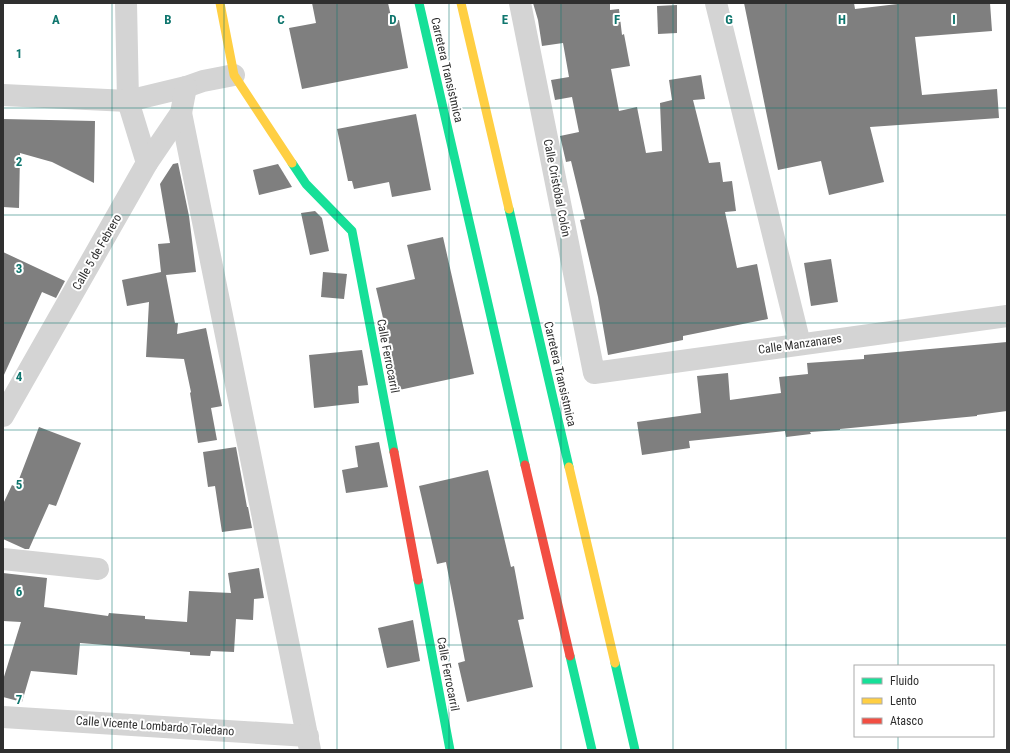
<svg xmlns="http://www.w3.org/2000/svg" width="1010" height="753" viewBox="0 0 1010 753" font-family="'Roboto Condensed',sans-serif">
  <rect width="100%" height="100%" fill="#fff"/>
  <!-- building -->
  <g fill="#7f7f7f">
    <path d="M 312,3 L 388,3 L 392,21 L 399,20 L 408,68 L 302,89 L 289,28 L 316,23 Z"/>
    <path d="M 533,3 L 610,3 L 610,10 L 619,9 L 622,35 L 624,34 L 630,66 L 611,69 L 619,111 L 637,107 L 646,153 L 662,151 L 660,103 L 672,100 L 669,80 L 701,75 L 705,99 L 693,100 L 709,163 L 720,162 L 723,182 L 732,181 L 736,211 L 725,212 L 737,268 L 757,264 L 768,319 L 683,336 L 683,340 L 608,355 L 598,297 L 580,220 L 585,219 L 571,161 L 566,162 L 560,136 L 579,132 L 572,97 L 555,100 L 551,80 L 569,77 L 563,43 L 542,46 L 538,20 Z"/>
    <path d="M 744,3 L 854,3 L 855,9 L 906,3 L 990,3 L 992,31 L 915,37 L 922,95 L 997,89 L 999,118 L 870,127 L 884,182 L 829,195 L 821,161 L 778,170 Z"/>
    <path d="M 677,5 L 677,33 L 658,34 L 657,6 Z"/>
    <path d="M 416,114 L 431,190 L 392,197 L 389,182 L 354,189 L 352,181 L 348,181 L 337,129 Z"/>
    <path d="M 3,119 L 95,121 L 94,183 L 52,162 L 20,153 L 19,208 L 3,207 Z"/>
    <path d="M 178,163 L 189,216 L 196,272 L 166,275 L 175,323 L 178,323 L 177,334 L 206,328 L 222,406 L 211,408 L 217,440 L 198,443 L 190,393 L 191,392 L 184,359 L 146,357 L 149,302 L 127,306 L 122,280 L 161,272 L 158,244 L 170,243 L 160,184 L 173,164 Z"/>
    <path d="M 278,164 L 292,187 L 259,195 L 253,170 Z"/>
    <path d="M 315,211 L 322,218 L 329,251 L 310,255 L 301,213 Z"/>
    <path d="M 443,237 L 474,374 L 399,390 L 397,382 L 393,382 L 387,348 L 390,348 L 376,288 L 415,279 L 407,245 Z"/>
    <path d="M 3,252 L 65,281 L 56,298 L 42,292 L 3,377 Z"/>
    <path d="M 831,259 L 838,302 L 811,306 L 804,263 Z"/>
    <path d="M 323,272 L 347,274 L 344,299 L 321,297 Z"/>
    <path d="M 1007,342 L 1007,411 L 977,415 L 977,416 L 840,429 L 840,430 L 810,432 L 811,434 L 786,437 L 785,431 L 689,441 L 690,448 L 642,455 L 637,422 L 701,413 L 697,376 L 728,373 L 730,400 L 781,393 L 779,377 L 808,374 L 807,363 L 864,359 L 864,355 Z"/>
    <path d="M 362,350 L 368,385 L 358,386 L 359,403 L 314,408 L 309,355 Z"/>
    <path d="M 39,427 L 81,443 L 56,506 L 49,504 L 29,549 L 25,549 L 3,539 L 3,504 L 12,485 L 16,487 Z"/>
    <path d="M 379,442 L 388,487 L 346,493 L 342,470 L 358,467 L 355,446 Z"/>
    <path d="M 236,447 L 247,507 L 248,507 L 252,528 L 222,532 L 215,486 L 208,487 L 203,452 Z"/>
    <path d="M 488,470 L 511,567 L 514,566 L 524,619 L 518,620 L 533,687 L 467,702 L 458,663 L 465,661 L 446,562 L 437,564 L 419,486 Z"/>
    <path d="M 259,568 L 264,598 L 254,599 L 253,620 L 236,619 L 234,652 L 211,651 L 210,656 L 190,655 L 190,652 L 80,643 L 77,675 L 31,671 L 22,702 L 3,697 L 3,680 L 21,622 L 3,621 L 3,573 L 47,578 L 44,607 L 108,616 L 109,613 L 145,616 L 145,619 L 187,622 L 189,591 L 231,593 L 228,573 Z"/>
    <path d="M 413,620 L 420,661 L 387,668 L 378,628 Z"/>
  </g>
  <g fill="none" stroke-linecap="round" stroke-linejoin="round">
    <!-- street -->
    <g stroke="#d4d4d4" stroke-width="22">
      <path d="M 126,3 L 128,101 L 147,163"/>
      <path d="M 520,3 L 594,373 L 1007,316"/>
      <path d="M 716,3 L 800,344"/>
      <path d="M 3,95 L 128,101 L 186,87 L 203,81 L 234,75"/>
      <path d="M 181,113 L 310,750"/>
      <path d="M 3,416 L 147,163 L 181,113 L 186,87"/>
      <path d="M 3,559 L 98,569"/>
      <path d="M 3,717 L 308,736"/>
    </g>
    <!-- fast -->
    <g stroke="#16e098" stroke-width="9">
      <path d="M 419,3 L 525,465"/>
      <path d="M 292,163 L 306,184 L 352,231 L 394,452"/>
      <path d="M 509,209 L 569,467"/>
      <path d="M 418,580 L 450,750"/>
      <path d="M 570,656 L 592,750"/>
      <path d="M 615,663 L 635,750"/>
    </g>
    <!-- slow -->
    <g stroke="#ffcf43" stroke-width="9">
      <path d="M 220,3 L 234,75 L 292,163"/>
      <path d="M 461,3 L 509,209"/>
      <path d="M 569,467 L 615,663"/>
    </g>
    <!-- jam -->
    <g stroke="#f24e42" stroke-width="9">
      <path d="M 394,452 L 418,580"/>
      <path d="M 525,465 L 570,656"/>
    </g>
  </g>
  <!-- grid -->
  <path fill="none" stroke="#0f766e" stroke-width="1" stroke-opacity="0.55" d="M 112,3 L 112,750M 224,3 L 224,750M 337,3 L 337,750M 449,3 L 449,750M 561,3 L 561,750M 673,3 L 673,750M 786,3 L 786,750M 898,3 L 898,666M 3,108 L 1007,108M 3,215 L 1007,215M 3,323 L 1007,323M 3,430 L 1007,430M 3,538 L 1007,538M 3,645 L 1007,645M 898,736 L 898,750"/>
  <g text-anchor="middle" stroke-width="4" stroke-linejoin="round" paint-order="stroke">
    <!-- street labels -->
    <g font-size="12" fill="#2f2f2f" stroke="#fff">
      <text transform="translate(447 70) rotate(77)" y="4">Carretera Transistmica</text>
      <text transform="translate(557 188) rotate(79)" y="4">Calle Cristóbal Colón</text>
      <text transform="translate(97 252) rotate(-60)" y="4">Calle 5 de Febrero</text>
      <text transform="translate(800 344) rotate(-8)" y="4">Calle Manzanares</text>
      <text transform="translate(388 356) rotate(79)" y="4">Calle Ferrocarril</text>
      <text transform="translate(560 374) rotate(77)" y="4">Carretera Transistmica</text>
      <text transform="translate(448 674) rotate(79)" y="4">Calle Ferrocarril</text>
      <text transform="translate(155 726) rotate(4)" y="4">Calle Vicente Lombardo Toledano</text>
    </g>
  </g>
  <g font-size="13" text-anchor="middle" font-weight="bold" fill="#0f766e" stroke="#fff" stroke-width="4" stroke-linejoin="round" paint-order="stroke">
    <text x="56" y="24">A</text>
    <text x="168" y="24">B</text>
    <text x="281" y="24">C</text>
    <text x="393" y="24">D</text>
    <text x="505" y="24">E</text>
    <text x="617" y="24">F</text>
    <text x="729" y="24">G</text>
    <text x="842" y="24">H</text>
    <text x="954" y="24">I</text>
    <text x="19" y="58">1</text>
    <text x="19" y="166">2</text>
    <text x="19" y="273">3</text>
    <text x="19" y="381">4</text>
    <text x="19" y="489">5</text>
    <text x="19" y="596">6</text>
    <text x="19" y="704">7</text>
  </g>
  <!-- border -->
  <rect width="1010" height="753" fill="none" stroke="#2f2f2f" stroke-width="8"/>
  <!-- legend -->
  <rect x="854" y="665" width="140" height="72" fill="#ffffff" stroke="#acacac"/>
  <rect x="862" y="678" width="20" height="6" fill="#16e098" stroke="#acacac"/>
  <text x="890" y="685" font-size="12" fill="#2f2f2f">Fluido</text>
  <rect x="862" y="698" width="20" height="6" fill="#ffcf43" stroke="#acacac"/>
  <text x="890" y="705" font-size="12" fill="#2f2f2f">Lento</text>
  <rect x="862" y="718" width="20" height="6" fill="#f24e42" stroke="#acacac"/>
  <text x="890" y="725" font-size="12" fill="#2f2f2f">Atasco</text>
</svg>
